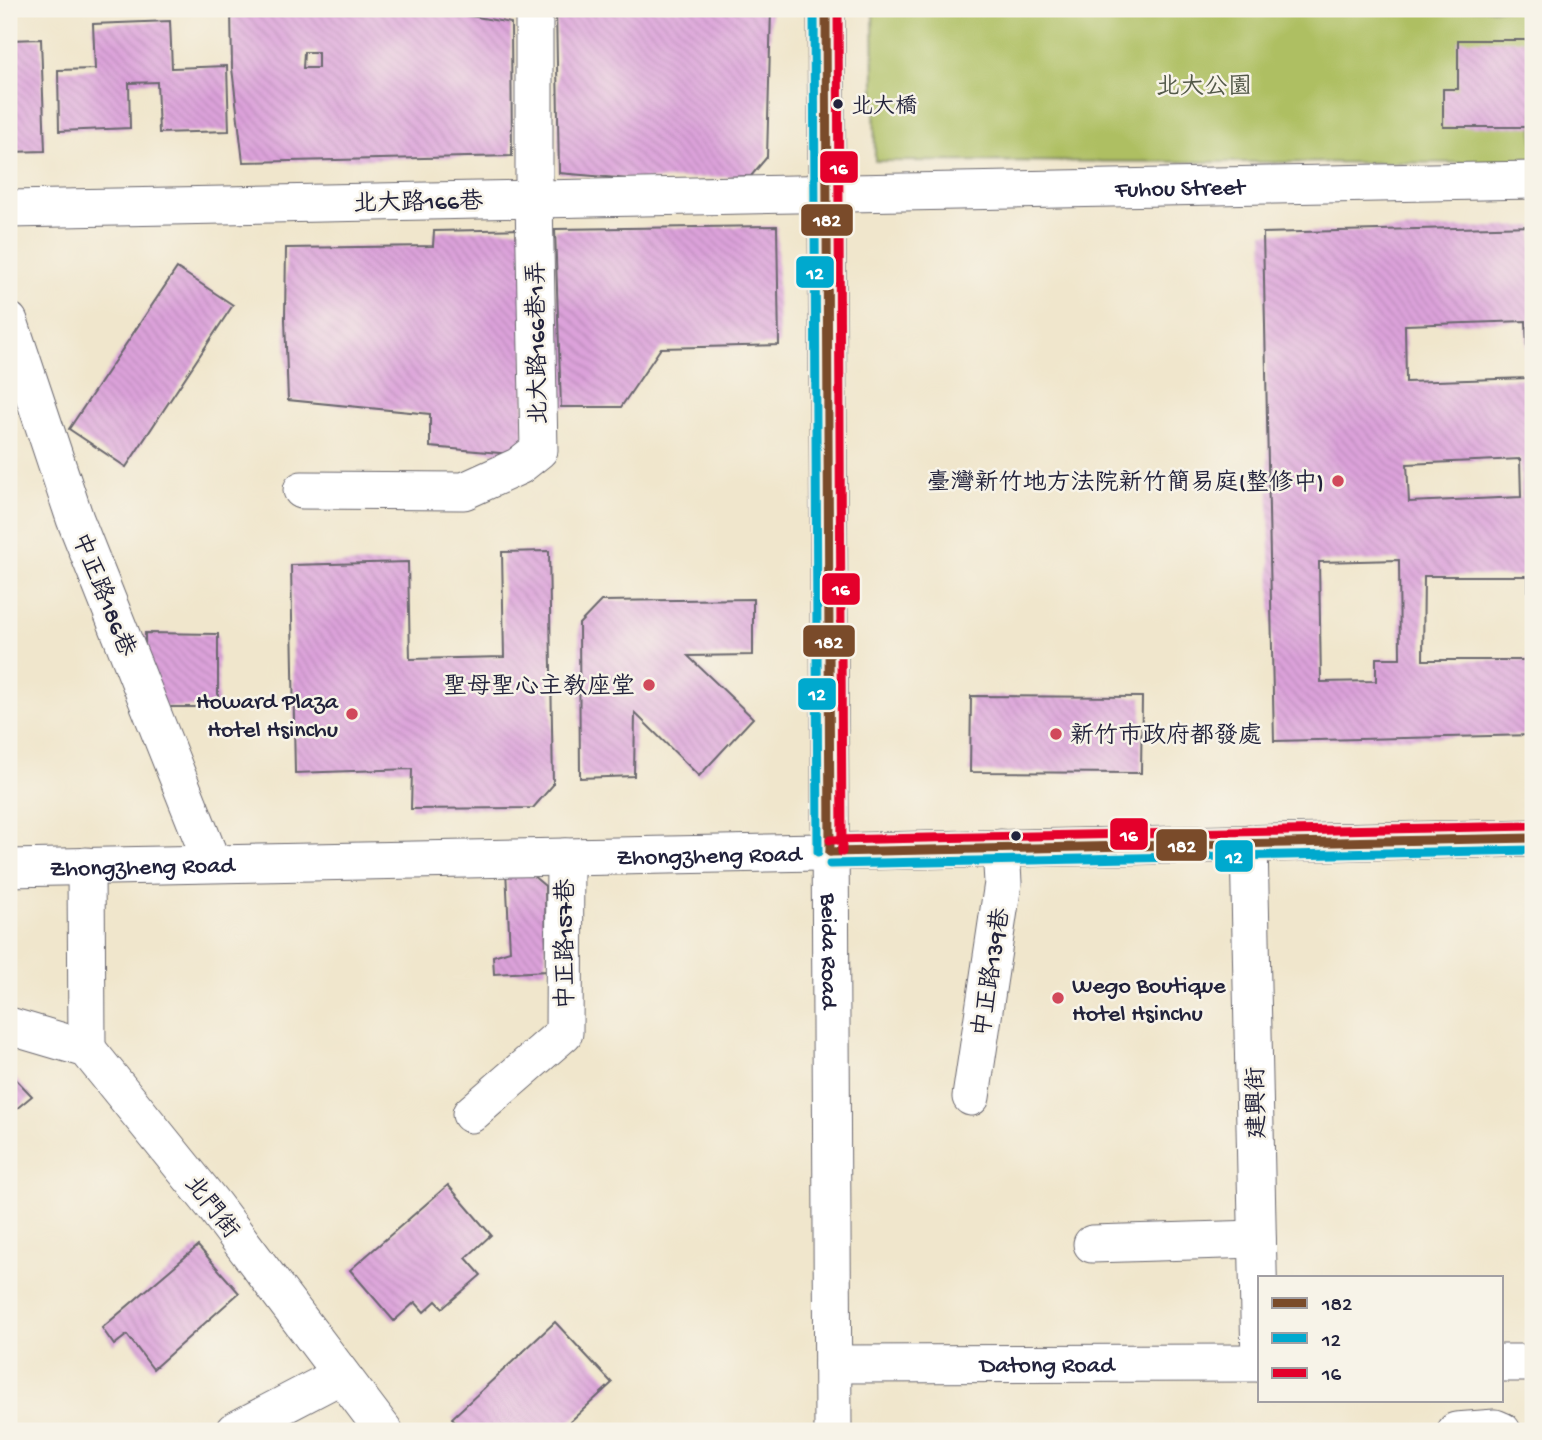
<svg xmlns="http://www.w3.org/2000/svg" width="1542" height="1440" viewBox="0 0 1542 1440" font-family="'Gochi Hand','LXGW WenKai TC',sans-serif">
  <defs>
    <pattern id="building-back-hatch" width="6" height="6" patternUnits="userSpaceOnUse" patternTransform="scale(1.75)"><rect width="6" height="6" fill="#dca2da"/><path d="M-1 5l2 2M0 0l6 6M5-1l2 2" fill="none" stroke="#bc8bbc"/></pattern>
  </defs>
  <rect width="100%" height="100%" fill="#f7f3e8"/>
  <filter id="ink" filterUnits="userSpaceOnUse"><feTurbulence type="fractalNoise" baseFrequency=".0143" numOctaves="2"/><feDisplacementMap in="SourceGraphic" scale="14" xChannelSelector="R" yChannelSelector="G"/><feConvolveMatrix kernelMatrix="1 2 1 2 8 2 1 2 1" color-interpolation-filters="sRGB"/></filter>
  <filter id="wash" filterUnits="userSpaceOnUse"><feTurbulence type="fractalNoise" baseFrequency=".00686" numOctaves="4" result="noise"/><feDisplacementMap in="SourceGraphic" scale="28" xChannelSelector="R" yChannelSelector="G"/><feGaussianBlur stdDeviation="1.57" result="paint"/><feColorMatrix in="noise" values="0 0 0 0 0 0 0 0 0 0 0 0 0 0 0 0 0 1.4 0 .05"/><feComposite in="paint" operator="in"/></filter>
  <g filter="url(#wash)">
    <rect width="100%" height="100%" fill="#f0e6cc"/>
    <!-- park -->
    <path fill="#aebf62" stroke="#68704e" stroke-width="2" d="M 873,9 L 1533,9 L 1533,163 L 875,161 Z"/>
    <g id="blocks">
      <!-- building -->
      <g fill="url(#building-back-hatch)" fill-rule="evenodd">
        <path d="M 231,9 L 431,9 L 511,23 L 512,156 L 243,162 L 232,68 ZM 304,52 L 318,52 L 318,68 L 303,68 Z"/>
        <path d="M 556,9 L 771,9 L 767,157 L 751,176 L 641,180 L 559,173 Z"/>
        <path d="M 170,21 L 172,68 L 227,66 L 229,131 L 159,133 L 157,82 L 129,83 L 130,128 L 59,131 L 58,70 L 95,69 L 93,24 Z"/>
        <path d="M 41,39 L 45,151 L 9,152 L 9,40 Z"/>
        <path d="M 1458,40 L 1533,40 L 1533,127 L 1443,127 L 1443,89 L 1458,89 Z"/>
        <path d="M 777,226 L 779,345 L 661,348 L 621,407 L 561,407 L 555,229 Z"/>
        <path d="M 1533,226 L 1533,735 L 1274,741 L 1263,233 ZM 1526,321 L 1528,378 L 1406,382 L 1405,325 ZM 1520,459 L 1521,497 L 1409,502 L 1407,464 ZM 1399,560 L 1400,658 L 1376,658 L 1376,681 L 1321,682 L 1319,562 ZM 1424,576 L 1528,576 L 1528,660 L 1423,660 Z"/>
        <path d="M 525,229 L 524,455 L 430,447 L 430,414 L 288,400 L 285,319 L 286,248 L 433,246 L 434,231 Z"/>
        <path d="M 177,268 L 233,305 L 126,467 L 69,429 Z"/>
        <path d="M 549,551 L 553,785 L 533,808 L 411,809 L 412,769 L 295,773 L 291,565 L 408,562 L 410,659 L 504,657 L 502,552 Z"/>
        <path d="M 753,599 L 753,655 L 688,656 L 753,718 L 699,776 L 635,713 L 634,776 L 580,778 L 579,624 L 601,601 Z"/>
        <path d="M 145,633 L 218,634 L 218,707 L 145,707 Z"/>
        <path d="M 971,696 L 1142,697 L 1141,773 L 970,772 Z"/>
        <path d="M 525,869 L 545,886 L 546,971 L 494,974 L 493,956 L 510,951 L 506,870 Z"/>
        <path d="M 9,1072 L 32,1096 L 9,1115 Z"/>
        <path d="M 448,1185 L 491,1235 L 466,1258 L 481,1275 L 443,1308 L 436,1301 L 424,1312 L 415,1302 L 394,1321 L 350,1270 Z"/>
        <path d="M 198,1246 L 239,1293 L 153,1369 L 127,1335 L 114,1345 L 102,1328 Z"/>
        <path d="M 555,1322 L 612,1383 L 560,1431 L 464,1431 L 452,1418 Z"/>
      </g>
    </g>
  </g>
  <g filter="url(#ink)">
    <use href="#blocks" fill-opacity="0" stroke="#6a676e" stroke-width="2"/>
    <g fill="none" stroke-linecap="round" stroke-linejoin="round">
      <!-- minor casing -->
      <g stroke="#6a676e" stroke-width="39">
        <g id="minor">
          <path id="s1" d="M 826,9 L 833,1431"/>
          <path id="s2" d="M 9,209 L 1533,180"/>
          <path d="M 9,321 L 75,519 L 212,863"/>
          <path d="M 302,490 L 464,491 L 519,466 L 539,450 L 534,199 L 534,9"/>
          <path d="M 1249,843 L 1260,1363"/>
          <path d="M 86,866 L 87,1049"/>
          <path id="s3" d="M 9,868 L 1533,838"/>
          <path d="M 9,1026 L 87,1049 L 214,1206 L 384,1431"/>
          <path d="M 971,1097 L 1003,883 L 1001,848"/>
          <path d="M 471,1114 L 564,1033 L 565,857"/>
          <path d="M 1092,1244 L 1257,1239"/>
          <path d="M 1502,1363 L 1533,1363"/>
          <path id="s4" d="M 833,1364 L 1260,1363"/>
          <path d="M 234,1431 L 341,1375"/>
          <path d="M 1456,1431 L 1495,1428 L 1502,1431"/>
        </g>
      </g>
      <!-- minor -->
      <use href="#minor" stroke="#fff" stroke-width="37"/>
      <!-- bus-1 casing -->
      <g stroke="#f7f3e8" stroke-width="14">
        <g id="bus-1">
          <path d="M 826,9 L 830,852"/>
          <path d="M 830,852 L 1533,838"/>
        </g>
      </g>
      <!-- bus-2 casing -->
      <g stroke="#f7f3e8" stroke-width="14">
        <g id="bus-2">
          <path d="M 814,9 L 818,852"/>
          <path d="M 830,864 L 1533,850"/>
        </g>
      </g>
      <!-- bus-3 casing -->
      <g stroke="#f7f3e8" stroke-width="14">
        <g id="bus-3">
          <path d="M 838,9 L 842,852"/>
          <path d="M 830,840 L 1533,826"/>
        </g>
      </g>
      <!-- bus-1 -->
      <use href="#bus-1" stroke="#7a4b2a" stroke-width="9"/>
      <!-- bus-2 -->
      <use href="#bus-2" stroke="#00a9ce" stroke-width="9"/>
      <!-- bus-3 -->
      <use href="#bus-3" stroke="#e4002b" stroke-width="9"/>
    </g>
  </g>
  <!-- markers -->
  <g fill="#22223b" stroke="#f7f3e8" stroke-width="2.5">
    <circle cx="838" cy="104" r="6"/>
    <circle cx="1016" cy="836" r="6"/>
  </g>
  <g fill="#d1495b" stroke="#f7f3e8" stroke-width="2.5">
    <circle cx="1338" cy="481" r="7"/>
    <circle cx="649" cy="685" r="7"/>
    <circle cx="352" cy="714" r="7"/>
    <circle cx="1056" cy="734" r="7"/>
    <circle cx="1058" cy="998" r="7"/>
  </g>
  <g text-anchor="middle" stroke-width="5" stroke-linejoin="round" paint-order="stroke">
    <!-- bus labels -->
    <g font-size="22" fill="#22223b" stroke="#f7f3e8" text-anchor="start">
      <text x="851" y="112">北大橋</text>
    </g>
    <!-- park labels -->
    <g font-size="24" fill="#535949" stroke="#f7f3e8">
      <text x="1204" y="93">北大公園</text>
    </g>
    <!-- street labels -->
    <g font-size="24" fill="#22223b" stroke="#f7f3e8">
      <text dy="8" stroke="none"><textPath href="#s2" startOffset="1171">Fuhou Street</textPath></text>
      <text transform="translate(418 201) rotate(-1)" y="8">北大路166巷</text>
      <text transform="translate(536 343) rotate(-91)" y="8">北大路166巷1弄</text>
      <text transform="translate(105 594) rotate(68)" y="8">中正路186巷</text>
      <text dy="8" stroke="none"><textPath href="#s3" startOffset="700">Zhongzheng Road</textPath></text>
      <text dy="8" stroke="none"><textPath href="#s3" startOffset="133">Zhongzheng Road</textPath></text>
      <text transform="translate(564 944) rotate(-90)" y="8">中正路157巷</text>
      <text dy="8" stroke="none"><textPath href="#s1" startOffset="942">Beida Road</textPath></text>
      <text transform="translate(990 972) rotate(-81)" y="8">中正路139巷</text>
      <text transform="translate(1255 1103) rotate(-91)" y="8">建興街</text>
      <text transform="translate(213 1206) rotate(52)" y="8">北門街</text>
      <text dy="8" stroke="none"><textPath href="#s4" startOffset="214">Datong Road</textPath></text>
    </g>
    <!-- poi labels -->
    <g font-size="24" fill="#22223b" stroke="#f7f3e8" text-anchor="end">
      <text x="1324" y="489">臺灣新竹地方法院新竹簡易庭(整修中)</text>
      <text x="635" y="693">聖母聖心主教座堂</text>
      <text x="338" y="708">Howard Plaza<tspan x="338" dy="28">Hotel Hsinchu</tspan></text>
      <text x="1070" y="742" text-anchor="start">新竹市政府都發處</text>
      <text x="1072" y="992" text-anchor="start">Wego Boutique<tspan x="1072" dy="28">Hotel Hsinchu</tspan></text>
    </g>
  </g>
  <g stroke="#f7f3e8" stroke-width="2.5">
    <rect x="819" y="150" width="40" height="34" rx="7" fill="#e4002b"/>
    <rect x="800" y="203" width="54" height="34" rx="7" fill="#7a4b2a"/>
    <rect x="795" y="255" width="40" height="34" rx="7" fill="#00a9ce"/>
    <rect x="821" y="572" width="40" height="34" rx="7" fill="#e4002b"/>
    <rect x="802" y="624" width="54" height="34" rx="7" fill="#7a4b2a"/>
    <rect x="797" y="677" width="40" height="34" rx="7" fill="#00a9ce"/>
    <rect x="1109" y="817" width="40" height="34" rx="7" fill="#e4002b"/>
    <rect x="1155" y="828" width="53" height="34" rx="7" fill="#7a4b2a"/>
    <rect x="1214" y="839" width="40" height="34" rx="7" fill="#00a9ce"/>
  </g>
  <g font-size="19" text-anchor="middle" font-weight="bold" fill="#fff">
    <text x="839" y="174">16</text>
    <text x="827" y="226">182</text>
    <text x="815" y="279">12</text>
    <text x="841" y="595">16</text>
    <text x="829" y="648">182</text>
    <text x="817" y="700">12</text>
    <text x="1129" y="841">16</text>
    <text x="1182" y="852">182</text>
    <text x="1234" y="863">12</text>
  </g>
  <!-- margin -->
  <rect width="1542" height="1440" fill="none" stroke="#f7f3e8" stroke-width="35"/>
  <!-- legend -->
  <rect x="1258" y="1276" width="245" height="126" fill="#f7f3e8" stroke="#a29fa3" stroke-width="2"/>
  <rect x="1272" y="1298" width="35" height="10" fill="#7a4b2a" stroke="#a29fa3" stroke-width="2"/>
  <text x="1322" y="1310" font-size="21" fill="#22223b">182</text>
  <rect x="1272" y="1333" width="35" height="10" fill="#00a9ce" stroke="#a29fa3" stroke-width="2"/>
  <text x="1322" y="1346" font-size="21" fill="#22223b">12</text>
  <rect x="1272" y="1368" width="35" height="10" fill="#e4002b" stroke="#a29fa3" stroke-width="2"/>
  <text x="1322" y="1380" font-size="21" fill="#22223b">16</text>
</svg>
